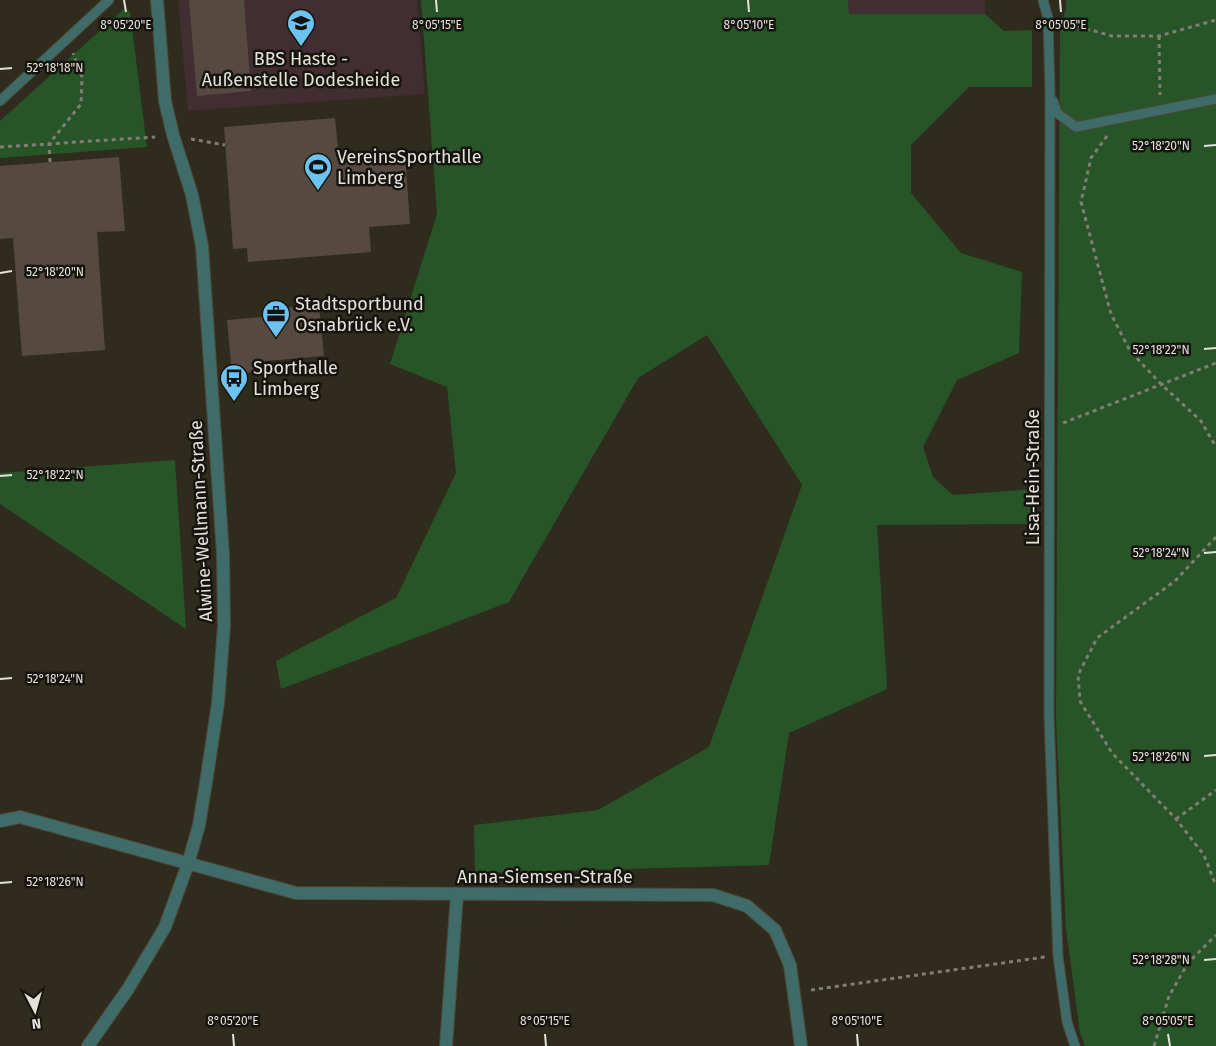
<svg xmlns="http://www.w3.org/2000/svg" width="1216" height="1046" viewBox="0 0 1216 1046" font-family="'Fira Sans',sans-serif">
  <rect width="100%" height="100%" fill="#2f2c1e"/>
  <!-- education -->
  <g fill="#412d32">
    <path d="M 178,0 L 417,0 L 425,94 L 188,111 Z"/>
    <rect x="848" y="0" width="137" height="14"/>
  </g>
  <!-- green -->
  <g fill="#275528">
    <path d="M 421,0 L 848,0 L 849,14 L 985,14 L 1004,31 L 1032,30 L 1032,87 L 969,87 L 911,145 L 911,193 L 961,253 L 1022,272 L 1019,353 L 957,380 L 923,447 L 933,477 L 953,495 L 1033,489 L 1033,524 L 877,525 L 887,689 L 789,733 L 769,865 L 475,873 L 474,825 L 598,810 L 709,747 L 802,485 L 707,335 L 638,378 L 509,602 L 281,689 L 276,661 L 396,598 L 456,473 L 447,387 L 390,364 L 437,214 Z"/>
    <path d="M 1066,0 L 1216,0 L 1216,1046 L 1085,1046 L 1080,1033 L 1066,929 L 1056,718 L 1060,29 L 1066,9 Z"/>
    <path d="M 124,9 L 130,12 L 147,147 L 0,158 L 0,121 Z"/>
    <path d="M 175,460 L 186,629 L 0,504 L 0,473 Z"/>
  </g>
  <!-- building -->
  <g fill="#56493f">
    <path d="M 189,0 L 244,0 L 251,91 L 197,96 Z"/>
    <path d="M 335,118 L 339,159 L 405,154 L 410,224 L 369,227 L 371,252 L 248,262 L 247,248 L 233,249 L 224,127 Z"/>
    <path d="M 119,157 L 125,231 L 97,232 L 105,350 L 22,356 L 13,238 L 0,239 L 0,166 Z"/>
    <path d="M 319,305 L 324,356 L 266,361 L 267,371 L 232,374 L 227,320 L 285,315 L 284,308 Z"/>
  </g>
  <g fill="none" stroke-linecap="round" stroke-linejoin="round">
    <!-- lane casing -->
    <g stroke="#4c493c" stroke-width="11">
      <g id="lane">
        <path d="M 1043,0 L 1048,18 L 1050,91 L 1049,716 L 1058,956 L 1067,1022 L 1075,1046"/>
        <path d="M 0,101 L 109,0"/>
        <path d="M 1053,101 L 1057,113 L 1076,127 L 1216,99"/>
      </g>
    </g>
    <!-- street casing -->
    <g stroke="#4c493c" stroke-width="14">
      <g id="street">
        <path d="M 0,821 L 20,817 L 296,893 L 713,895 L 747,906 L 775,930 L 790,965 L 801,1046"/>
        <path d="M 88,1046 L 128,989 L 165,927 L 188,864 L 199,825 L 207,776 L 218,703 L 224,626 L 223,554 L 202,246 L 192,195 L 173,135 L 165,101 L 157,0"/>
        <path d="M 446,1046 L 457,894"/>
      </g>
    </g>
    <!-- path -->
    <g stroke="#807e72" stroke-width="3" stroke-dasharray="4 4" stroke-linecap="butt">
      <path d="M 1063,22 L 1112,36 L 1159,36 L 1216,20"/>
      <path d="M 1159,36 L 1160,95"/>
      <path d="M 1107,136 L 1091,158 L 1081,202 L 1111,314 L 1130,351 L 1162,385 L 1201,421 L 1216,447"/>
      <path d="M 191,139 L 225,145"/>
      <path d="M 0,147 L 155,137"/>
      <path d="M 50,162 L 49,144 L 81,104 L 82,77 L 73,53"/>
      <path d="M 1063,423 L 1216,363"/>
      <path d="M 1216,537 L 1175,581 L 1097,638 L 1078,675 L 1080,701 L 1112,753 L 1176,819 L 1204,855 L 1216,886"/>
      <path d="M 1176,819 L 1216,790"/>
      <path d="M 811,990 L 1045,957"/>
      <path d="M 1154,1046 L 1169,996 L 1188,963 L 1216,935"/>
    </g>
    <!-- lane -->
    <use href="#lane" stroke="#3f6c69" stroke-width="9"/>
    <!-- street -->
    <use href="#street" stroke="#3f6c69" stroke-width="12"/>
  </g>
  <!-- ticks -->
  <path fill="none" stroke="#e3e2d9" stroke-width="2" d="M 124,0 L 126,12M 436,0 L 437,12M 748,0 L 749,12M 1060,0 L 1061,12M 0,69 L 12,68M 1204,146 L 1216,145M 0,273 L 12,271M 1204,349 L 1216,348M 0,476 L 12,475M 1204,553 L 1216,552M 0,679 L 12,678M 1204,756 L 1216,755M 0,883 L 12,882M 1204,960 L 1216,959M 233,1034 L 234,1046M 545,1034 L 546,1046M 857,1034 L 858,1046M 1168,1034 L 1170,1046"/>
  <!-- icons -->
  <defs>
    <g id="school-pin" transform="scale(1.4375)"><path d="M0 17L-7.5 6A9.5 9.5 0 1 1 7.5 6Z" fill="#6cc3f2" stroke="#15140e"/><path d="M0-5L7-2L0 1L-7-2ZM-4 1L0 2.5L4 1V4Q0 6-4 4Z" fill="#111"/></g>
    <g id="stadium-pin" transform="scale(1.4375)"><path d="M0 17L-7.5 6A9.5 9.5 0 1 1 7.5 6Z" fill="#6cc3f2" stroke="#15140e"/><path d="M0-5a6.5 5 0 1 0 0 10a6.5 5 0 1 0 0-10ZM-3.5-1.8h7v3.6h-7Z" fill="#111"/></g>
    <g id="office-pin" transform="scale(1.4375)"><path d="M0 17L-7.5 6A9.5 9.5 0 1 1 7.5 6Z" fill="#6cc3f2" stroke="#15140e"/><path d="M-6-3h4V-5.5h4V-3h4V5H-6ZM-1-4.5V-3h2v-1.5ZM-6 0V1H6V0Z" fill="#111"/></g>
    <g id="bus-pin" transform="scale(1.4375)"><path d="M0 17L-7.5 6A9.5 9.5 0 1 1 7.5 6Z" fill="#6cc3f2" stroke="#15140e"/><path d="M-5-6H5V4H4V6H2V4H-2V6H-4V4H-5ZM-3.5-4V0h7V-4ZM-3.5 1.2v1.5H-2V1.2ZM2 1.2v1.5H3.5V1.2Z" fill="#111"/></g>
  </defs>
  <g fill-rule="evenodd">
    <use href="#school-pin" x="301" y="23"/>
    <use href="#stadium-pin" x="318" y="167"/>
    <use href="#office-pin" x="276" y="314"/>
    <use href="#bus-pin" x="234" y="378"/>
  </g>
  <g text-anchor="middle" stroke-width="5" stroke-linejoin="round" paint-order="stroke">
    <!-- poi labels -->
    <g font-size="18" fill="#e3e2d9" stroke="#15140e" text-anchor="start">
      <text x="301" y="65" text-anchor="middle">BBS Haste -<tspan x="301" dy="21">Außenstelle Dodesheide</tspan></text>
      <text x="337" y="163">VereinsSporthalle<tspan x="337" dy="21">Limberg</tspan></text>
      <text x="295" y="310">Stadtsportbund<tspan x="295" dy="21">Osnabrück e.V.</tspan></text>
      <text x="253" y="374">Sporthalle<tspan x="253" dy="21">Limberg</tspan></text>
    </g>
    <!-- street labels -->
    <g font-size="18" fill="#e3e2d9" stroke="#15140e">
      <text transform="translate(1033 477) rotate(-90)" y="6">Lisa-Hein-Straße</text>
      <text transform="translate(201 521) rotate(-93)" y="6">Alwine-Wellmann-Straße</text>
      <text x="545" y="883">Anna-Siemsen-Straße</text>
    </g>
  </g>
  <g font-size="12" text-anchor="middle" fill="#e3e2d9" stroke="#15140e" stroke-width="5" stroke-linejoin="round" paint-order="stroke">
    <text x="126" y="29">8°05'20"E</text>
    <text x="437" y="29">8°05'15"E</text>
    <text x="749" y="29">8°05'10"E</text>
    <text x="1061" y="29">8°05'05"E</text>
    <text x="55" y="72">52°18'18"N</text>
    <text x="1161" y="150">52°18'20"N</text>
    <text x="55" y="276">52°18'20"N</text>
    <text x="1161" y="354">52°18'22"N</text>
    <text x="55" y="479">52°18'22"N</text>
    <text x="1161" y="557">52°18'24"N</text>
    <text x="55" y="683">52°18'24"N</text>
    <text x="1161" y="761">52°18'26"N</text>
    <text x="55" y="886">52°18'26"N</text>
    <text x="1161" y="964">52°18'28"N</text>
    <text x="233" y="1025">8°05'20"E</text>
    <text x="545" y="1025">8°05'15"E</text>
    <text x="857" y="1025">8°05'10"E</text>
    <text x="1168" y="1025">8°05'05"E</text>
  </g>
  <!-- north arrow -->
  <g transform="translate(35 1011) rotate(174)" stroke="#15140e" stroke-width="4" paint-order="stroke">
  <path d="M0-4L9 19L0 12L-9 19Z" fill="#e3e2d9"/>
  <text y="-8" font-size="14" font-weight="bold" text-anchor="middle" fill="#e3e2d9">N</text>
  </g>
</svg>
